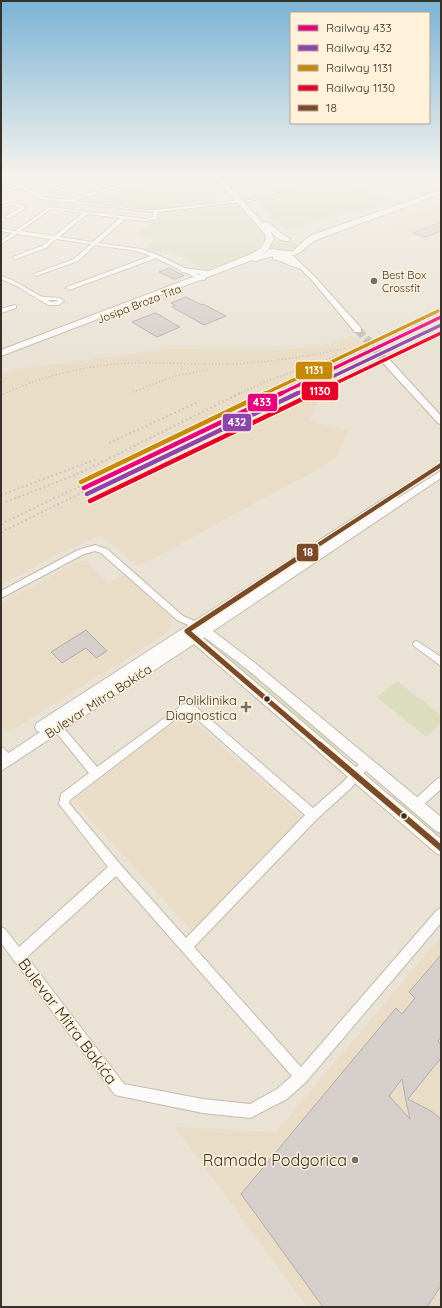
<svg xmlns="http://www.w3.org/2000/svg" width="442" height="1308" viewBox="0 0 442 1308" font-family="Quicksand,sans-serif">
  <rect width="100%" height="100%" fill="#e9e2d5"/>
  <!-- built -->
  <g fill="#eaddc7">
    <path d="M 441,204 L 441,239 L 431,243 L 385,225 Z"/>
    <path d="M 353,335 L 374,355 L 349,368 L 336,379 L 323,393 L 309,421 L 348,431 L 337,457 L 317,470 L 280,489 L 146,563 L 137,566 L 101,535 L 60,553 L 1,585 L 1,374 L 10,370 L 169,349 L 280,350 L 320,346 Z"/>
    <path d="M 79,561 L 86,561 L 108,583 L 124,575 L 171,618 L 172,626 L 164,635 L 11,731 L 4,731 L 1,726 L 1,603 Z"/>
    <path d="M 185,714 L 302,817 L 192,931 L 73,800 Z"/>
    <path d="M 441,936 L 441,1307 L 307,1307 L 175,1127 L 276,1132 Z"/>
  </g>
  <!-- green -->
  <g fill="#dbddbf">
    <path d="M 176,174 L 215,174 L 233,192 L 214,195 L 219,201 L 156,210 L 86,201 Z"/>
    <path d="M 331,178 L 394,200 L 356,214 L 347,211 L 287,232 L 257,200 Z"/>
    <path d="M 236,205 C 248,210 256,224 264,235 C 263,240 261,247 257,250 C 245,259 220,264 206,270 L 171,252 L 164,251 L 156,253 L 143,249 L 154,240 L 135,236 L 150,224 L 158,213 Z"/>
    <path d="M 284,240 L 293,242 L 299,247 C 292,253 276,253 269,247 C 273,241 278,241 284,240 Z"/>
    <path d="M 221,649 L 244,665 L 341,747 L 337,751 L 218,650 Z"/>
    <path d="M 397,681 L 441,715 L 441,723 L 426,737 L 377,697 Z"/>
    <path d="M 393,792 L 441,833 L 441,841 L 389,796 Z"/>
  </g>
  <!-- building -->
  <g fill="#d6cecb" stroke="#b3aca8" fill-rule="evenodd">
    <path d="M 441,222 L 441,231 L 426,237 L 413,233 Z"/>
    <path d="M 169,268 L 184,276 L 174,279 L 159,272 Z"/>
    <path d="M 186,297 L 202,305 L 203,304 L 226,316 L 204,325 L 172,307 L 175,305 L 171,303 Z"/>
    <path d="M 155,313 L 156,313 L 180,327 L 157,337 L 132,322 Z"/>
    <path d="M 86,630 L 107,651 L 96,658 L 86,648 L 62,663 L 51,652 Z"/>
    <path d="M 441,955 L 441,1037 L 438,1041 L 441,1045 L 441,1058 L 408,1099 L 431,1111 L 441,1119 L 441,1286 L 427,1307 L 323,1307 L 241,1194 L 396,1008 L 402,1014 L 415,998 L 409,992 ZM 402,1079 L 406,1101 L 410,1119 L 389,1096 Z"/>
  </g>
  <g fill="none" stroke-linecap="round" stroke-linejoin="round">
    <!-- secondary-tunnel -->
    <path stroke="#c5bfb3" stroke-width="8" stroke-dasharray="8 3.5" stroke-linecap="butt" d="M 358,330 L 385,360"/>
    <!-- street casing -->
    <g stroke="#c1bcb1" stroke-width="2">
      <g id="street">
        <path d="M 49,174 L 55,174 L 38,179 L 36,178 Z"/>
        <path d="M 104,174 L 110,174 L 54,190 L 51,189 Z"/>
        <path d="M 154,174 L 160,174 L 74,201 L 144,210 L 156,210 L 241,200 L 240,202 L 158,212 L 157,219 L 146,221 L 125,219 L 98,243 L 140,249 L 158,255 L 205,278 L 205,280 L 201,280 L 156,258 L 69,290 L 66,288 L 67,287 L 151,256 L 137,251 L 95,245 L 78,261 L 36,276 L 34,275 L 34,274 L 74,259 L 91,244 L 56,239 L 46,248 L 15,259 L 13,258 L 13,257 L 42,246 L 51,239 L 17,234 L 1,244 L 1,241 L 12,233 L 1,231 L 1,229 L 15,231 L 50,207 L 146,219 L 153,217 L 154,212 L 42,199 L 20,188 L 1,193 L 1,191 L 17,187 L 1,179 L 1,176 L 23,187 L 46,181 L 46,183 L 26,188 L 43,197 L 68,200 ZM 51,209 L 83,213 L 54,236 L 20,231 ZM 87,214 L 120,218 L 93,242 L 59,237 Z"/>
        <path d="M 327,174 L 333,174 L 248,202 L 245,201 Z"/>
        <path d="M 422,174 L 428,174 L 441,179 L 441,181 Z"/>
        <path d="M 12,203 L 24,206 L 24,209 L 10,218 L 6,218 L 6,216 L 20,208 L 12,205 L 1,207 L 1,205 Z"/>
        <path d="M 1,276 C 15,280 27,289 40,296 C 48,299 57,295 64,301 L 59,305 L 48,305 L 17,286 L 1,279 ZM 47,300 L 57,300 L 58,301 L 51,302 Z"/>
        <path d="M 14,305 L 16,306 L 16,308 L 1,313 L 1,309 Z"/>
        <path d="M 95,545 L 107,549 L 183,616 L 199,623 L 200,625 L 199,627 L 193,627 L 177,620 L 101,553 L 95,551 L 84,554 L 1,598 L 1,591 L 78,550 Z"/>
        <path d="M 417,641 L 441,657 L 441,666 L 414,646 L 413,644 L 414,642 Z"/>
        <path d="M 184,704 L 196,707 L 313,808 L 343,782 L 363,760 L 367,758 L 371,760 L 372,763 L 351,788 L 317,819 L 194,947 L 301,1067 L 437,910 L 441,908 L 441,923 L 306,1082 L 287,1099 L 250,1118 L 203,1113 L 115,1095 L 1,943 L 1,927 L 5,929 L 19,947 L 108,867 L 59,804 L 61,794 L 89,773 L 50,725 L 48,722 L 50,719 L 53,718 L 56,719 L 97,767 ZM 185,712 L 190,713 L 305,815 L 186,938 L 120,864 L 69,803 L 70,800 ZM 116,876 L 292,1076 L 277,1089 L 250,1104 L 203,1099 L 124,1084 L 27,957 Z"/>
        <path d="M 1,747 C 7,749 10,756 12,761 L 11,764 L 7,765 C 0,763 1,754 1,747 Z"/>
        <path d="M 441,777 L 441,789 L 420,808 L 416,810 L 412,808 L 411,805 L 412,802 L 437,779 Z"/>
      </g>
    </g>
    <!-- secondary casing -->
    <g stroke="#c1bcb1" stroke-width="2">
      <g id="secondary">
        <path d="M 283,252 L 293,256 L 315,277 L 361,328 L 361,332 L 355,332 L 311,279 L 289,258 L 281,255 L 281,253 Z"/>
        <path d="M 382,358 L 388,358 L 441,416 L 441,424 L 438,423 L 382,362 Z"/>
        <path d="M 441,471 L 441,478 L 213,631 L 255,663 L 441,817 L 441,833 L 436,831 L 247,669 L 204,637 L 203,638 L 441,839 L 441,855 L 436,853 L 194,644 L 1,771 L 1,758 L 40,732 L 37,731 L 35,727 L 37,723 L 391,494 L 397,494 L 399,496 L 395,500 Z"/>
      </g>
    </g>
    <!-- primary casing -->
    <g stroke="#c1bcb1" stroke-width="2">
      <path id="primary" d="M 212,174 L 218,174 L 263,223 L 268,222 L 282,234 L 290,239 L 289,241 C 280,242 275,236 270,231 L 274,239 L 267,251 L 261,255 L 267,252 L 267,249 C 276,249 284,252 293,251 L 305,240 L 312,235 L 441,190 L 441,194 L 318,239 C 304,246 303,256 285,256 L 302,264 L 302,268 C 294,269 282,260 273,259 L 273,256 L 255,261 L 252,260 L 1,356 L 1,350 L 201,274 L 181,272 L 181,268 L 209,271 L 251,254 L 261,248 L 266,239 L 265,234 Z"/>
    </g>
    <!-- street -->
    <use href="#street" fill="#fcfbf9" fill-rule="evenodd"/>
    <!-- secondary -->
    <use href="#secondary" fill="#fcfbf9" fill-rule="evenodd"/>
    <!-- primary -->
    <use href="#primary" fill="#fcfbf9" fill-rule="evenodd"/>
    <!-- rail-far1 -->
    <g stroke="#c3c1be" stroke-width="1.5" stroke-dasharray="1 2.5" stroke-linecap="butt">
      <path d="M 1,384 L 7,378"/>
      <path d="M 133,392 L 175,376 L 210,369"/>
      <path d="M 3,394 C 43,376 85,365 129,363 C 163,362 198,365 232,364 C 271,362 309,356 347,348"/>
      <path d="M 238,394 L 265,382 L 339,355"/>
      <path d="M 272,394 L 441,313"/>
      <path d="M 286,394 L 441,319"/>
    </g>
    <!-- rail -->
    <g stroke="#c3c1be" stroke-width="2" stroke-dasharray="1.5 3" stroke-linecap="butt">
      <path d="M 1,395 L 5,393"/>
      <path d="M 109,443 L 198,402"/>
      <path d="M 1,495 L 97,459"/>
      <path d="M 6,502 L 80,473 L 240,393"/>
      <path d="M 1,524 L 274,393"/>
      <path d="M 1,532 L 288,393"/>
    </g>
    <!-- bus-1-far2 casing -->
    <g stroke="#fff1da" stroke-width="6">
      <path id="bus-1-far2" d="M 312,549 L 441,465"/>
    </g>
    <!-- bus-1-far1 casing -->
    <g stroke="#fff1da" stroke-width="8">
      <path id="bus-1-far1" d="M 313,548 L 187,631 L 321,746"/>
    </g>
    <!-- bus-1 casing -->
    <g stroke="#fff1da" stroke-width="9">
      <path id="bus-1" d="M 320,745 L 441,848"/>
    </g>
    <!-- bus-1-far2 -->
    <use href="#bus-1-far2" stroke="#7a4b2a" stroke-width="4"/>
    <!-- bus-1-far1 -->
    <use href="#bus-1-far1" stroke="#7a4b2a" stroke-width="5"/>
    <!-- bus-1 -->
    <use href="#bus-1" stroke="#7a4b2a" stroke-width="6"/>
    <!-- rail-1-far1 casing -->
    <g stroke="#fff1da" stroke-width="5.5">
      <path id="rail-1-far1" d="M 280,394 L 441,317"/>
    </g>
    <!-- rail-1 casing -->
    <g stroke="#fff1da" stroke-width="7">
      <path id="rail-1" d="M 84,488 L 282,393"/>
    </g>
    <!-- rail-2-far1 casing -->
    <g stroke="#fff1da" stroke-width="5.5">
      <path id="rail-2-far1" d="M 296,394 L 441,325"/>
    </g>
    <!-- rail-2 casing -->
    <g stroke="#fff1da" stroke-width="7">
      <path id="rail-2" d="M 87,494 L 298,393"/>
    </g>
    <!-- rail-3-far1 casing -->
    <g stroke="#fff1da" stroke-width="5.5">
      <path id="rail-3-far1" d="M 264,394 L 438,311"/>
    </g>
    <!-- rail-3 casing -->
    <g stroke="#fff1da" stroke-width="7">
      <path id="rail-3" d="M 81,482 L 266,393"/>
    </g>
    <!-- rail-4-far1 casing -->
    <g stroke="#fff1da" stroke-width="5.5">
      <path id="rail-4-far1" d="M 313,394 L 441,333"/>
    </g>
    <!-- rail-4 casing -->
    <g stroke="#fff1da" stroke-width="7">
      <path id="rail-4" d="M 90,501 L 315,393"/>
    </g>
    <!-- rail-1-far1 -->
    <use href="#rail-1-far1" stroke="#e5007d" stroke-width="3.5"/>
    <!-- rail-1 -->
    <use href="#rail-1" stroke="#e5007d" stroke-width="4.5"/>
    <!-- rail-2-far1 -->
    <use href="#rail-2-far1" stroke="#8e44ad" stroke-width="3.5"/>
    <!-- rail-2 -->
    <use href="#rail-2" stroke="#8e44ad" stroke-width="4.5"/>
    <!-- rail-3-far1 -->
    <use href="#rail-3-far1" stroke="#c7890a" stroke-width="3.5"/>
    <!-- rail-3 -->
    <use href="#rail-3" stroke="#c7890a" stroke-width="4.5"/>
    <!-- rail-4-far1 -->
    <use href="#rail-4-far1" stroke="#e4002b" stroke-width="3.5"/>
    <!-- rail-4 -->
    <use href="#rail-4" stroke="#e4002b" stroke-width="4.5"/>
  </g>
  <!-- sky -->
  <linearGradient id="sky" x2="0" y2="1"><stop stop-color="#7bb3d6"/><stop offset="0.49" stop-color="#f5f2ec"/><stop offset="1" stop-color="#f5f2ec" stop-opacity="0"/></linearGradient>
  <rect width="442" height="357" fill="url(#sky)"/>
  <!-- markers -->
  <g fill="#756f65" stroke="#fff1da" stroke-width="1.5">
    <circle cx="374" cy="281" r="4"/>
    <path d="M244 701h4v4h4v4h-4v4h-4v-4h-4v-4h4z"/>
    <circle cx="355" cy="1160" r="4"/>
  </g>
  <g fill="#373129" stroke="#fff1da" stroke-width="1.5">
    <circle cx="267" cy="699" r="3.5"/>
    <circle cx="404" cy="816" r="3.5"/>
  </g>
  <g text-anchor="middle" stroke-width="3" stroke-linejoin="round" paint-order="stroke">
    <!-- far-poi labels -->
    <g font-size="11" fill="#373129" stroke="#fff1da" text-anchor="start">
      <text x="382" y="279">Best Box<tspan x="382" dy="13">Crossfit</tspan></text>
    </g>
    <!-- far-street labels -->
    <g font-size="11" fill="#373129" stroke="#fff1da">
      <text transform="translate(139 304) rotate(-21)" y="4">Josipa Broza Tita</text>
    </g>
    <!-- poi labels -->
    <g font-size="13" fill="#373129" stroke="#fff1da" text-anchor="end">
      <text x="237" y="705">Poliklinika<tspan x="237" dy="15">Diagnostica</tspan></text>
    </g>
    <!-- street labels -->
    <g font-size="13" fill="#373129" stroke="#fff1da">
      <text transform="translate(98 701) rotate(-33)" y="5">Bulevar Mitra Bakića</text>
    </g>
    <!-- near-street labels -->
    <g font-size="16" fill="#373129" stroke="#fff1da">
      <text transform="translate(68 1021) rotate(53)" y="6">Bulevar Mitra Bakića</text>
    </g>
    <!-- near-poi labels -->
    <g font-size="16" fill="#373129" stroke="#fff1da" text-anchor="end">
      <text x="347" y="1166">Ramada Podgorica</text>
    </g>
  </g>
  <g stroke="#fff1da" stroke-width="1.5">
    <rect x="295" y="361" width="38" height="19" rx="4" fill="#c7890a"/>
    <rect x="301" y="381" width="38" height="20" rx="4" fill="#e4002b"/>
    <rect x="247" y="393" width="31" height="19" rx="4" fill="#e5007d"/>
    <rect x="222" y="413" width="30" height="19" rx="4" fill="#8e44ad"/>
    <rect x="296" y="543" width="23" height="19" rx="4" fill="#7a4b2a"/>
  </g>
  <g font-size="11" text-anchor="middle" font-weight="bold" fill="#fff">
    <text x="314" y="374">1131</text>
    <text x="320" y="395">1130</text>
    <text x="262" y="406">433</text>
    <text x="237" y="426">432</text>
    <text x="308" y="556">18</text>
  </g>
  <!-- border -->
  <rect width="442" height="1308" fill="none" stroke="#373129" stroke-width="4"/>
  <!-- legend -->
  <rect x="290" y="12" width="140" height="112" fill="#fff1da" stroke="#afa493"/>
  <rect x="298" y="25" width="20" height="6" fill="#e5007d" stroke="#afa493"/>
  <text x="326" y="32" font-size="12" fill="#373129">Railway 433</text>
  <rect x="298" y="45" width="20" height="6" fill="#8e44ad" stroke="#afa493"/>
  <text x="326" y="52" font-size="12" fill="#373129">Railway 432</text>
  <rect x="298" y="65" width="20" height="6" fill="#c7890a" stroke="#afa493"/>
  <text x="326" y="72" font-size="12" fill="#373129">Railway 1131</text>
  <rect x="298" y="85" width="20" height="6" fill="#e4002b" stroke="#afa493"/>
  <text x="326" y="92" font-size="12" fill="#373129">Railway 1130</text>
  <rect x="298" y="105" width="20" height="6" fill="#7a4b2a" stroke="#afa493"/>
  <text x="326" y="112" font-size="12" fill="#373129">18</text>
</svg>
